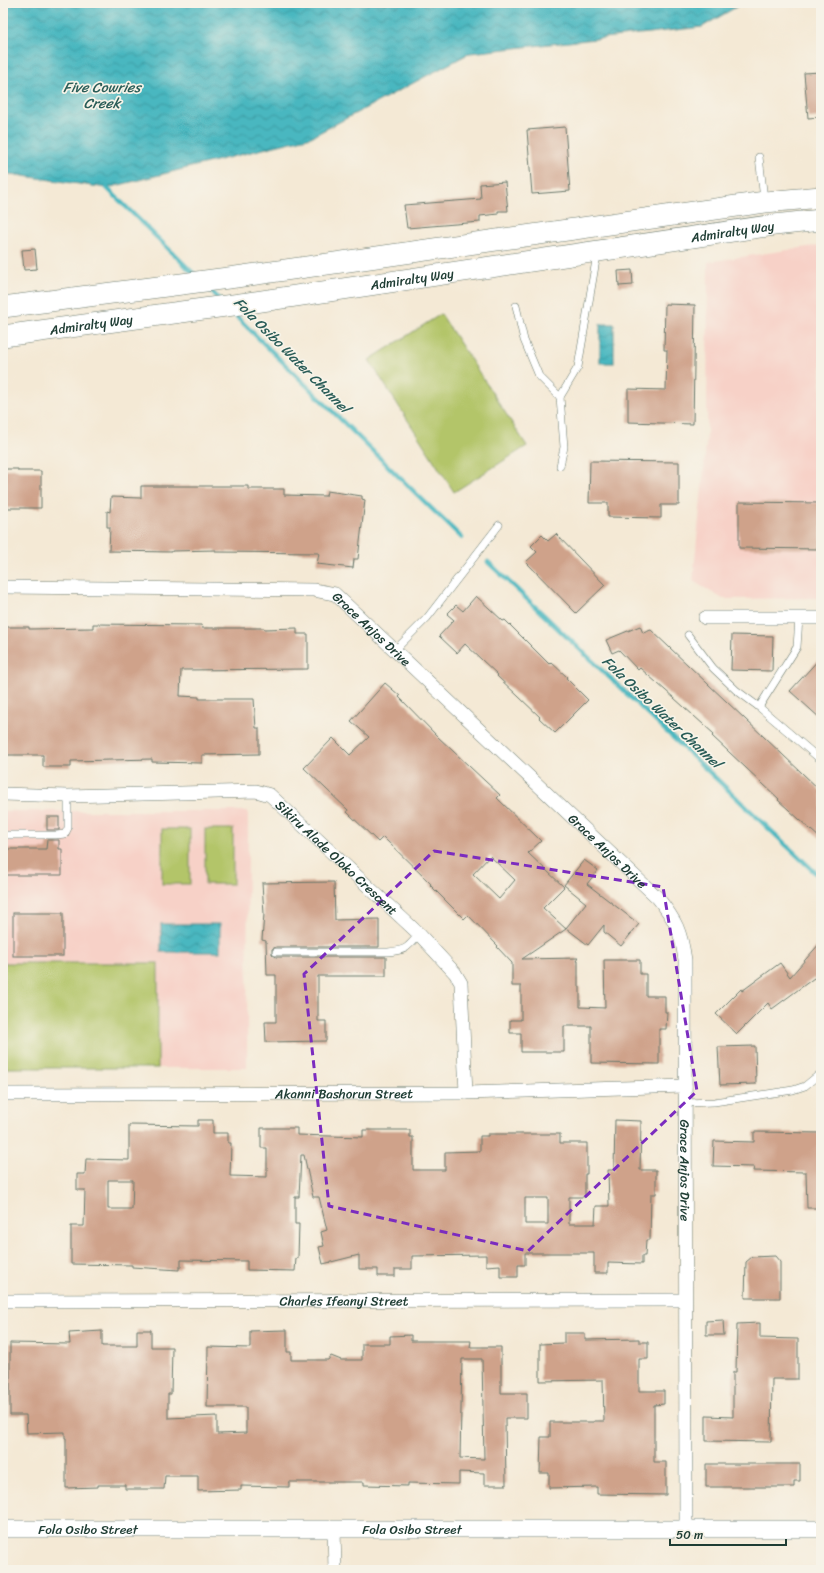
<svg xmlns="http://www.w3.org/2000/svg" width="824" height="1573" viewBox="0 0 824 1573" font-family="Sriracha,sans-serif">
  <defs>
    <pattern id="water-waves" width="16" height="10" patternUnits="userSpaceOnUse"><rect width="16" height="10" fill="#48b7c0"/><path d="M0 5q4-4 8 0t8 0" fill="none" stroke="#3b969d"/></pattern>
  </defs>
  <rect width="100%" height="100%" fill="#f7f3e8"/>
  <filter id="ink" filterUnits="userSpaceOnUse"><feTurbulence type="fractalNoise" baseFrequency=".025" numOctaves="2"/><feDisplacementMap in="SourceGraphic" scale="8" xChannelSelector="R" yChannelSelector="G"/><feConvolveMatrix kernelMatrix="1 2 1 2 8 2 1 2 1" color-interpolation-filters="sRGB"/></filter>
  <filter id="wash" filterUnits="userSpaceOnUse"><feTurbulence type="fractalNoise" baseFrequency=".012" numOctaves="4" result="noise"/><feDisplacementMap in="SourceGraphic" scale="16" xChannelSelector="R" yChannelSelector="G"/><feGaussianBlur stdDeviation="0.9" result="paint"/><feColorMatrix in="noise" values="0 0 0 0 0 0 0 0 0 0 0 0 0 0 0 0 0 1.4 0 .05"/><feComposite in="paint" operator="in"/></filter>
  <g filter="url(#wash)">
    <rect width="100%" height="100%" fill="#f4e9d5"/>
    <!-- built -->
    <g fill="#f7d1c7">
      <path d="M 821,245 L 821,598 L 723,599 L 693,581 L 707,435 L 708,262 Z"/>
      <path d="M 3,811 L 248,811 L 247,1068 L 3,1068 Z"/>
    </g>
    <!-- garden -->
    <g fill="#b3c569" stroke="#69814e">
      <path d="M 441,314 L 527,446 L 454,492 L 369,360 Z"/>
      <rect x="162" y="829" width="28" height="55"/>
      <rect x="205" y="829" width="28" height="55"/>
      <rect x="3" y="963" width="155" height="105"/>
    </g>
    <!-- water -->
    <g fill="url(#water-waves)" stroke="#347a7a">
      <path d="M 3,3 L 743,3 L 702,27 L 470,53 L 311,137 L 107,188 L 3,173 Z"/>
      <rect x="600" y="324" width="14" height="39"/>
      <rect x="161" y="924" width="59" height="28"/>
    </g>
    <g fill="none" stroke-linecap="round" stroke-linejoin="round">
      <!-- stream -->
      <g stroke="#48b7c0" stroke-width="4.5">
        <path d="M 107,188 L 196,276"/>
        <path d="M 207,287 L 220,300"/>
        <path d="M 231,311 L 399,477 L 462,538"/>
        <path d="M 488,562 L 821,878"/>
      </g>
    </g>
    <g id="blocks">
      <!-- building -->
      <g fill="#cfa28a" fill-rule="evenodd">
        <path d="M 821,72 L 821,117 L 808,118 L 804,73 Z"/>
        <path d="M 565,127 L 570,191 L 532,194 L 527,130 Z"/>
        <path d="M 505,182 L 508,211 L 498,211 L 498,214 L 480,216 L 480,222 L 407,228 L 404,205 L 481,199 L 480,184 Z"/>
        <path d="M 35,249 L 37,269 L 24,270 L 22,250 Z"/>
        <path d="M 632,270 L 633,285 L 619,286 L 618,271 Z"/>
        <path d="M 665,304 L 695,305 L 693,424 L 628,422 L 628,389 L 666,390 L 667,350 L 664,350 Z"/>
        <path d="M 590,461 L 679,462 L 679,505 L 661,505 L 661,518 L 608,517 L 608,503 L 589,503 Z"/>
        <path d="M 3,469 L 18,469 L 18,471 L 41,471 L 41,508 L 3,508 Z"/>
        <path d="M 141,486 L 248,486 L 248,489 L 284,489 L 284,495 L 326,496 L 327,491 L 362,496 L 362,499 L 365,500 L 358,559 L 354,559 L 353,568 L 317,564 L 319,553 L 216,552 L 216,550 L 172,551 L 172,552 L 109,551 L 110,527 L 107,527 L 107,511 L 110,512 L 111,497 L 141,498 Z"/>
        <path d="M 739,502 L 821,503 L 821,549 L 739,548 Z"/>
        <path d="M 556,534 L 605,585 L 576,613 L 526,562 L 537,552 L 531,546 L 542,535 L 548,541 Z"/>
        <path d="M 476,596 L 503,621 L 505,620 L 549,664 L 551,662 L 567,677 L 566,678 L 588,700 L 555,733 L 539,718 L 540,717 L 497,676 L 498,675 L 465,644 L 457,653 L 439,636 L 454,620 L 447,614 L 456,605 L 463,611 Z"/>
        <path d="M 93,624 L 201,625 L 202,628 L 264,628 L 264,629 L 297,628 L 297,634 L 308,634 L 308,669 L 181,670 L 180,696 L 199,697 L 199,699 L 254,699 L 256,728 L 259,728 L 259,754 L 202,755 L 202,763 L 152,762 L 152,759 L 71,761 L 71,767 L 43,767 L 43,755 L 3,755 L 3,627 L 29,627 L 29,629 L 93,628 Z"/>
        <path d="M 640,626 L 643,633 L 651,630 L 821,791 L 821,839 L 778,800 L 779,799 L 712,736 L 714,734 L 674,698 L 640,668 L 638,670 L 619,650 L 612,653 L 606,640 Z"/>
        <path d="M 732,635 L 773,636 L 772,671 L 731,670 Z"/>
        <path d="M 821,657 L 821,719 L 790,691 Z"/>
        <path d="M 385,683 L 400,696 L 399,697 L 438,737 L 500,795 L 497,798 L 541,841 L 528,853 L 564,887 L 543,908 L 566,929 L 522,959 L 578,958 L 576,961 L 578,961 L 578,987 L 580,987 L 580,1007 L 605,1008 L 604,960 L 640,960 L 640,974 L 646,974 L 646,996 L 665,996 L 665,1012 L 667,1012 L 666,1029 L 659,1029 L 659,1064 L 591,1063 L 591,1026 L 564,1026 L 564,1052 L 521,1052 L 521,1033 L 510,1033 L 510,1020 L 521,1020 L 521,986 L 512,986 L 512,963 L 497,947 L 498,946 L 468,915 L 464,919 L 430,885 L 431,884 L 383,837 L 378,842 L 347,812 L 348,810 L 304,768 L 333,738 L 350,755 L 369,737 L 351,721 ZM 490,856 L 515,880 L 499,899 L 473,874 Z"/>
        <rect x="47" y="817" width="12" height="13"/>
        <path d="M 47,840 L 59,840 L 59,849 L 62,849 L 62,875 L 3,875 L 3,849 L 46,849 Z"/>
        <path d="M 584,860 L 598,870 L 587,884 L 639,924 L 621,946 L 604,932 L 604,925 L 588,945 L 566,928 L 586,903 L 564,885 Z"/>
        <path d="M 334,882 L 335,920 L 379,919 L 379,947 L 276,947 L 272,949 L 272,954 L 276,957 L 386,957 L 386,976 L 318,976 L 318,1021 L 326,1021 L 326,1041 L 266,1042 L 265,1022 L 276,1022 L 276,975 L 267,975 L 266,941 L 262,940 L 264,914 L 262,883 Z"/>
        <rect x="13" y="913" width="50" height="43"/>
        <path d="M 821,942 L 821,985 L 814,978 L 772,1009 L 768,1003 L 737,1034 L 716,1014 L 741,989 L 742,991 L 780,963 L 790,977 Z"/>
        <path d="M 755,1046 L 756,1084 L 720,1085 L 718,1047 Z"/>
        <path d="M 198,1120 L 213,1120 L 213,1133 L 228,1133 L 228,1143 L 231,1143 L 230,1176 L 267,1177 L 267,1148 L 261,1148 L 261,1128 L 297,1128 L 297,1135 L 363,1137 L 363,1130 L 410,1130 L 410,1137 L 413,1137 L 413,1170 L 445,1170 L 445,1152 L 480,1151 L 480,1136 L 488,1136 L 488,1134 L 560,1134 L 560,1143 L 587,1143 L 587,1174 L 585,1174 L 585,1197 L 569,1197 L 569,1224 L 595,1224 L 596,1206 L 609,1206 L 608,1170 L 614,1170 L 615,1120 L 641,1121 L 640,1170 L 656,1170 L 656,1194 L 651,1194 L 650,1240 L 646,1240 L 645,1256 L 642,1256 L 642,1264 L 608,1263 L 608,1273 L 594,1273 L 594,1253 L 525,1253 L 525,1265 L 518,1265 L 518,1277 L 500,1277 L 500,1265 L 486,1266 L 486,1255 L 412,1256 L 412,1269 L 395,1269 L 395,1276 L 378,1276 L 378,1269 L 359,1269 L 359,1255 L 323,1264 L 319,1247 L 324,1246 L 321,1232 L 327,1230 L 319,1197 L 313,1197 L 304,1155 L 301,1155 L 299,1197 L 295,1197 L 295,1224 L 299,1224 L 298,1258 L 296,1258 L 295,1271 L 247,1270 L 247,1261 L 181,1260 L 181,1267 L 179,1267 L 179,1270 L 132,1267 L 132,1265 L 71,1264 L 71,1226 L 84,1226 L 85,1190 L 77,1190 L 77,1174 L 85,1174 L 86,1159 L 129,1160 L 129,1125 L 198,1126 ZM 108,1180 L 133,1180 L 132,1209 L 108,1209 ZM 525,1198 L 548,1198 L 548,1224 L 525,1224 Z"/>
        <path d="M 754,1132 L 821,1133 L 821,1208 L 807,1208 L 806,1172 L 753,1171 L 754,1167 L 713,1166 L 714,1141 L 754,1142 Z"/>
        <path d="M 775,1256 L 780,1262 L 780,1298 L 745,1298 L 746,1262 L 752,1257 Z"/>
        <path d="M 723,1320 L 724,1335 L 706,1335 L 706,1321 Z"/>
        <path d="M 760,1323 L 760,1338 L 798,1339 L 798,1379 L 772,1379 L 771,1442 L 706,1441 L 706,1416 L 733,1417 L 733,1372 L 736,1372 L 737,1324 Z"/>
        <path d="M 137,1330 L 151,1330 L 151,1347 L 172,1347 L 171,1394 L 168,1394 L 168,1418 L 217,1416 L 217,1434 L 246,1433 L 246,1407 L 207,1407 L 208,1347 L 250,1348 L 250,1331 L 287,1330 L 287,1352 L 291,1352 L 291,1360 L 328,1360 L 331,1356 L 341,1360 L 362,1360 L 362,1344 L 390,1344 L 390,1336 L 411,1335 L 411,1341 L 471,1341 L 470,1347 L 501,1347 L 501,1393 L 527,1393 L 527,1418 L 505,1418 L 506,1485 L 484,1485 L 484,1473 L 459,1472 L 459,1484 L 408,1483 L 408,1486 L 364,1485 L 364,1482 L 289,1482 L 289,1487 L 241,1486 L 241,1490 L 198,1491 L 198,1476 L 165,1476 L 164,1489 L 125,1489 L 125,1485 L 98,1485 L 98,1487 L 66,1488 L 66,1438 L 65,1438 L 65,1432 L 27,1433 L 26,1415 L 10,1415 L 10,1343 L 70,1344 L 69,1333 L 102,1331 L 102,1346 L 137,1346 ZM 462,1359 L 482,1359 L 484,1459 L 460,1458 Z"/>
        <path d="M 564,1333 L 585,1333 L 585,1340 L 639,1339 L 639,1342 L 648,1342 L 648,1359 L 639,1359 L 639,1391 L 664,1391 L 664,1404 L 654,1405 L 654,1462 L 666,1462 L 666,1495 L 597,1494 L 597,1487 L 549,1488 L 549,1473 L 540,1473 L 541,1437 L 550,1437 L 550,1422 L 594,1422 L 594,1421 L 604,1421 L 603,1380 L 540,1381 L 540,1344 L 564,1343 Z"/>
        <path d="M 706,1464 L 800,1464 L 800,1481 L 794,1481 L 794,1487 L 706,1487 Z"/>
      </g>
    </g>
  </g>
  <g filter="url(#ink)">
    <use href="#blocks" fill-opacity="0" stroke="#6a796c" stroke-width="1"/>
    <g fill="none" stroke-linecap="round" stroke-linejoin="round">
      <!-- service casing -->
      <g stroke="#6a796c" stroke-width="8">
        <g id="service">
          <path d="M 759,157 L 764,199"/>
          <path d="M 516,306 L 524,340 L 539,376 L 560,397 L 564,447 L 560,466"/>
          <path d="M 560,397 L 578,367 L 597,254"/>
          <path d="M 688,635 L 713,668 L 736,690 L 759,707 L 821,760"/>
          <path d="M 396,649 L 427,618 L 499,525"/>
          <path d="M 759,707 L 797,647 L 799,618"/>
          <path d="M 3,835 L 56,835 L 65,834 L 68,828 L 68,796"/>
          <path d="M 276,952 L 388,952 C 407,950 407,948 419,934"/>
          <path d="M 685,1103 L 714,1102 L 793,1090 L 805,1086 L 821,1073"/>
        </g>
      </g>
      <!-- minor casing -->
      <g stroke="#6a796c" stroke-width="14">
        <g id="minor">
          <path id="s1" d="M 3,587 L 314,590 L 335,594 L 658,898 C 676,921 681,931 685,960 L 686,1529"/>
          <path d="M 705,618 L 821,618"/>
          <path id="s2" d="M 3,794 L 68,796 L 256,791 L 270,795 L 419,934 L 455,973 L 461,983 L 466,1093"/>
          <path id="s3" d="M 3,1094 L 466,1093 L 685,1086"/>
          <path id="s4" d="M 3,1301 L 685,1300"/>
          <path d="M 334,1529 L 335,1570"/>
        </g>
      </g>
      <!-- tertiary casing -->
      <g stroke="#6a796c" stroke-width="18">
        <g id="tertiary">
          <path id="s5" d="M 3,1529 L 821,1529"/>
        </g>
      </g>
      <!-- primary casing -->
      <g stroke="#6a796c" stroke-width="22">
        <g id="primary">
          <path d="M 3,307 L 236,277 L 765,202 L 821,197"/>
          <path id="s6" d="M 3,336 L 248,303 L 774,225 L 821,220"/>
        </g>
      </g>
      <!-- service -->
      <use href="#service" stroke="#fff" stroke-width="7"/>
      <!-- minor -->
      <use href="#minor" stroke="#fff" stroke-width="13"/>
      <!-- tertiary -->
      <use href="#tertiary" stroke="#fff" stroke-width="17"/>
      <!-- primary -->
      <use href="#primary" stroke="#fff" stroke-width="21"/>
    </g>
  </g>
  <!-- marked area -->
  <path fill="none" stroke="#7b2cbf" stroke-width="3" stroke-dasharray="8 5" stroke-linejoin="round" d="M 434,851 L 663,887 L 697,1091 L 528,1251 L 329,1206 L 304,974 Z"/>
  <g text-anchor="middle" stroke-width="3.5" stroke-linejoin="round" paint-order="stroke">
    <!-- street labels -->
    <g font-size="13" fill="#1f3d34" stroke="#f7f3e8">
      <text dy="5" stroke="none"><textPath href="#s6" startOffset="737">Admiralty Way</textPath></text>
      <text dy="5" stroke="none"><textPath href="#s6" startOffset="413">Admiralty Way</textPath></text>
      <text dy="5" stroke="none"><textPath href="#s6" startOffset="89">Admiralty Way</textPath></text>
      <text dy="5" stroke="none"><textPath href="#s1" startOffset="383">Grace Anjos Drive</textPath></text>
      <text dy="5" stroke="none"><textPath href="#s1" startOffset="707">Grace Anjos Drive</textPath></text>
      <text dy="5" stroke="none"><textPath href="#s2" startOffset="359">Sikiru Alade Oloko Crescent</textPath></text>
      <text dy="5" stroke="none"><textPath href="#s3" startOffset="341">Akanni Bashorun Street</textPath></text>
      <text dy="5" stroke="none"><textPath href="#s1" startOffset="1055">Grace Anjos Drive</textPath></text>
      <text dy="5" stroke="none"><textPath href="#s4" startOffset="341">Charles Ifeanyi Street</textPath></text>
      <text dy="5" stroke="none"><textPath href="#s5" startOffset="85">Fola Osibo Street</textPath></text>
      <text dy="5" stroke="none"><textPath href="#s5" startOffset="409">Fola Osibo Street</textPath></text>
    </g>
    <!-- water labels -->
    <g font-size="14" font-style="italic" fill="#295c57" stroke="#f7f3e8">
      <text x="102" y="92">Five Cowries<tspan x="102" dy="16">Creek</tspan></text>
      <text transform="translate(292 355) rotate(45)" y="5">Fola Osibo Water Channel</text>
      <text transform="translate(662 712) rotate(43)" y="5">Fola Osibo Water Channel</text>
    </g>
  </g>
  <!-- margin -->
  <rect width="824" height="1573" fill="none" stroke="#f7f3e8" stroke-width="16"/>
  <!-- scale -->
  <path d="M670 1539v6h116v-6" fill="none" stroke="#1f3d34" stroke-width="2"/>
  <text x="676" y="1539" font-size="12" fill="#1f3d34" stroke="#f7f3e8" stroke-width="3" paint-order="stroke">50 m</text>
</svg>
